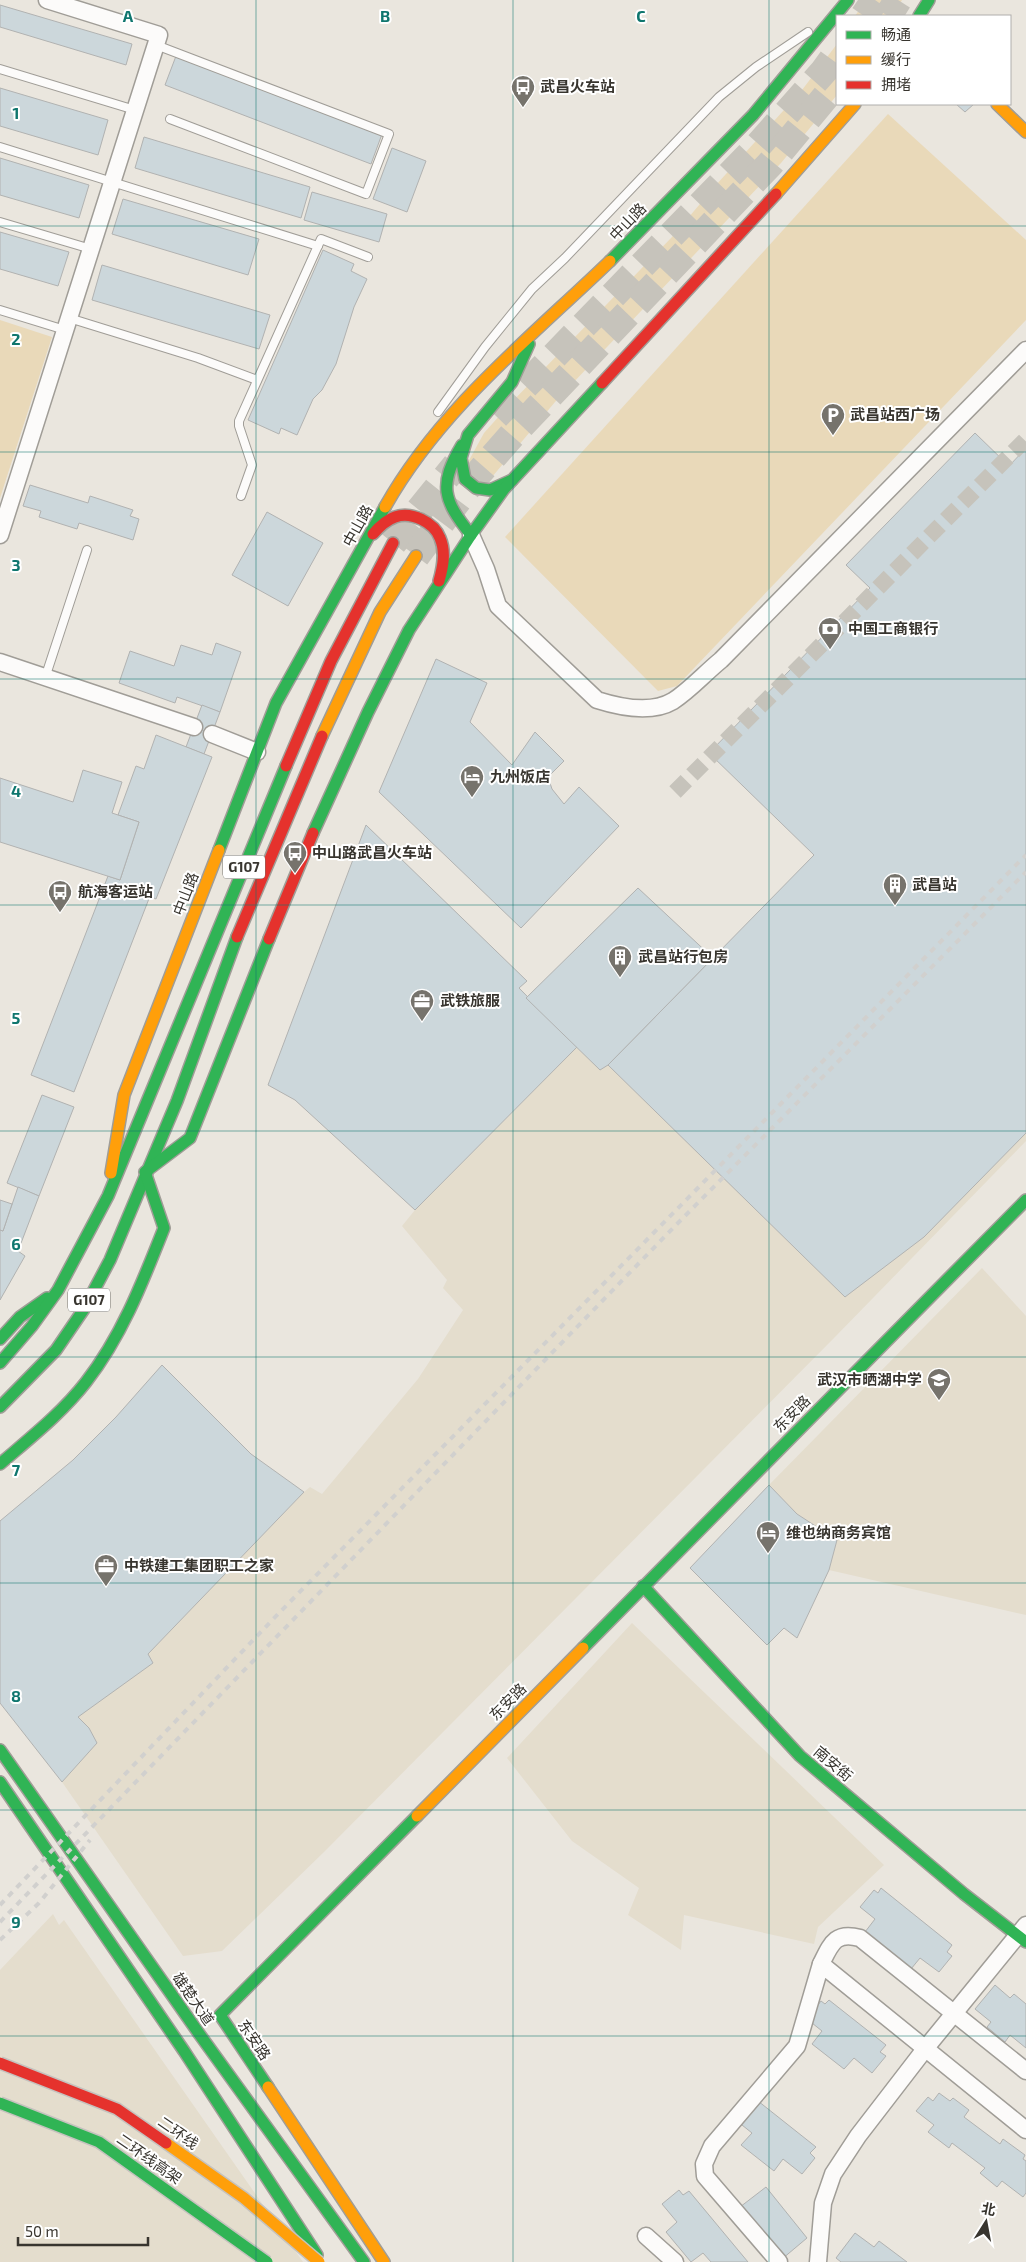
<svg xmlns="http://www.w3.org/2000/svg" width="1026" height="2262" viewBox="0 0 1026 2262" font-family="'Exo 2','Noto Sans SC',sans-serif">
  <rect width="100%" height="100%" fill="#eae6de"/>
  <!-- built -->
  <g fill="#e4ddcd">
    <path d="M 1026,642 L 1026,1141 L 835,1337 L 324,1852 L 222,1951 L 183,1956 L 62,1782 L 97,1743 L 89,1728 L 78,1717 L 153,1663 L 148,1654 L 304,1492 L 310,1487 L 322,1494 L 418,1379 L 463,1310 L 443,1288 L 447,1280 L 402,1226 L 415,1210 L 577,1047 L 608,1065 Z"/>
    <path d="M 982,1268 L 1026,1316 L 1026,1615 L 829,1570 L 837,1540 L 797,1514 L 769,1485 Z"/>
    <path d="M 632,1623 L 884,1865 L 818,1927 L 814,1944 L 684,1915 L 681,1950 L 628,1915 L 639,1888 L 572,1841 L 507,1758 Z"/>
    <path d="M 53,1914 L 59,1925 L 64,1920 L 303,2262 L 0,2262 L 0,1970 Z"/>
  </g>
  <!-- green -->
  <g fill="#e9d9b9">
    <path d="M 866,0 L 902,0 L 892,16 L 855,16 Z"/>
    <path d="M 837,44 L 837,95 L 781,163 L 555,402 L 487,483 L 482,482 L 467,464 L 484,433 L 509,405 L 672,237 L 716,185 L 802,90 Z"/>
    <path d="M 888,114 L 1026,240 L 1026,320 L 677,686 L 658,691 L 505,537 Z"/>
    <path d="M 0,320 L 52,337 L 0,498 Z"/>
  </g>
  <!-- building -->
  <g fill="#ccd7db" stroke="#b1b2b1">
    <path d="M 0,5 L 132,44 L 126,65 L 0,27 Z"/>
    <path d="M 176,56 L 382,134 L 371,164 L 165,85 Z"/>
    <path d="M 0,88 L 108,120 L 98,155 L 0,126 Z"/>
    <path d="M 956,104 L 974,104 L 965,112 Z"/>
    <path d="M 144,137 L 310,187 L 301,218 L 135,168 Z"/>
    <path d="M 392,148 L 426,161 L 407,212 L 373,199 Z"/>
    <path d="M 0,158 L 89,185 L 79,218 L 0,195 Z"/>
    <path d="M 312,192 L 387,214 L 379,242 L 304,220 Z"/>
    <path d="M 123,199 L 259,239 L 248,275 L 112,234 Z"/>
    <path d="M 0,232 L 69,252 L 58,286 L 0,269 Z"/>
    <path d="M 323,250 L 354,264 L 351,271 L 367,279 L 354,307 L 336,364 L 322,390 L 313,399 L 297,435 L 281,428 L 279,434 L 248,420 Z"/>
    <path d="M 102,265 L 270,315 L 259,349 L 92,300 Z"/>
    <path d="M 975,433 L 1009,466 L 1026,448 L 1026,1133 L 924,1237 L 845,1297 L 608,1065 L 814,855 L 709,753 L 870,588 L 846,565 Z"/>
    <path d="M 30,485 L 88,503 L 90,496 L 133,510 L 130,516 L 139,519 L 133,540 L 79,523 L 77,529 L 39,517 L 41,511 L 23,506 Z"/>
    <path d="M 267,512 L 323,543 L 288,606 L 232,575 Z"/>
    <path d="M 216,643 L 241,652 L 220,712 L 177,697 L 175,703 L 119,683 L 130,651 L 174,666 L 181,645 L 212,655 Z"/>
    <path d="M 436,659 L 487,683 L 470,722 L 512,765 L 535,732 L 564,761 L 548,777 L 552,789 L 564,804 L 579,787 L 619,826 L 521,928 L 379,792 Z"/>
    <path d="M 202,705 L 220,712 L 204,754 L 186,747 Z"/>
    <path d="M 156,735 L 212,757 L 156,899 L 150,896 L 74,1092 L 31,1075 L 108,876 L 120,880 L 139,822 L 118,815 L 136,766 L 144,769 Z"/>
    <path d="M 83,770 L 122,782 L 112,813 L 139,822 L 120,880 L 0,842 L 0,778 L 73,802 Z"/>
    <path d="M 366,825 L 527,981 L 519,988 L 577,1047 L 415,1210 L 295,1100 L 268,1085 Z"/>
    <path d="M 638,888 L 713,958 L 608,1065 L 600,1070 L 526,998 Z"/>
    <path d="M 42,1095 L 74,1107 L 39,1196 L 7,1183 Z"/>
    <path d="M 18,1187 L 39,1196 L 18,1251 L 25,1256 L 0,1300 L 0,1230 L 3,1231 Z"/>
    <path d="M 0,1200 L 12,1204 L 3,1231 L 0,1230 Z"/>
    <path d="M 162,1365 L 251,1454 L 304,1492 L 148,1654 L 153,1663 L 78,1717 L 89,1728 L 97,1743 L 62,1782 L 0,1703 L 0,1521 L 73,1460 L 116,1417 Z"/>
    <path d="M 769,1485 L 797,1514 L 837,1540 L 829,1570 L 797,1638 L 784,1628 L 767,1645 L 690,1568 Z"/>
    <path d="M 881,1888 L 952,1945 L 947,1952 L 952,1956 L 939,1972 L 920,1958 L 911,1969 L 865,1932 L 875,1919 L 860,1907 L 874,1890 L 878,1893 Z"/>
    <path d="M 995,1985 L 1010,1998 L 1014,1994 L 1026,2004 L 1026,2048 L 1010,2035 L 1005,2042 L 987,2027 L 991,2022 L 975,2009 Z"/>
    <path d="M 829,2000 L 886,2045 L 880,2052 L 886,2056 L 872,2073 L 854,2058 L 844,2069 L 812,2044 L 822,2031 L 807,2019 L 821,2001 L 825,2004 Z"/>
    <path d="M 939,2093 L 950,2101 L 953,2098 L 969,2110 L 964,2117 L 1000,2144 L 1003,2139 L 1025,2155 L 1023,2159 L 1026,2161 L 1026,2193 L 1023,2197 L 1002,2181 L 997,2187 L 980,2173 L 985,2168 L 952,2143 L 949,2148 L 928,2132 L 934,2125 L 916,2111 L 928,2097 L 933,2101 Z"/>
    <path d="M 758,2101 L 816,2147 L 810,2153 L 815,2158 L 802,2174 L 783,2159 L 774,2171 L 741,2145 L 752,2133 L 737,2121 Z"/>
    <path d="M 766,2187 L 807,2238 L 782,2259 L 740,2207 Z"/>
    <path d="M 679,2190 L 683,2195 L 689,2191 L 748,2262 L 711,2262 L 703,2253 L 691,2262 L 666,2232 L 677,2222 L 662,2204 Z"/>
    <path d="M 855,2233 L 874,2247 L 879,2241 L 907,2262 L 841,2262 L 836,2258 Z"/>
  </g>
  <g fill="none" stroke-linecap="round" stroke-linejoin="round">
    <!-- street-tunnel -->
    <path stroke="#c6c3bb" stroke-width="16" stroke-dasharray="16 8" stroke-linecap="butt" d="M 675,792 L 1026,439"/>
    <!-- highway-tunnel -->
    <g stroke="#c6c3bb" stroke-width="28" stroke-dasharray="28 14" stroke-linecap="butt">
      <path d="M 864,16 L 875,0"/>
      <path d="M 888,16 L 898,0"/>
      <path d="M 496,416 L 755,149 L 824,71 L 837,53"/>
      <path d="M 393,543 L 456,465"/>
      <path d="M 416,556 L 477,475 L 513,434 L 770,164 L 827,95"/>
    </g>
    <!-- lane casing -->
    <g stroke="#a09d97" stroke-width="10">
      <g id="lane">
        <path d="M 156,45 L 389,134 L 366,194 L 170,119"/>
        <path d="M 0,69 L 135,110"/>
        <path d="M 0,147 L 318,246"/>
        <path d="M 0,222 L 91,249"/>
        <path d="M 0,310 L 65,330"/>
        <path d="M 69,318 L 198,358 L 257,380"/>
        <path d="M 438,412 L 485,347 L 532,289 L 565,258 L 719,97 L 756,67 L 808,32"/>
        <path d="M 241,496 L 252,465 L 239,426 L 239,421 L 321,239 L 368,257"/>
        <path d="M 45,678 L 87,550"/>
      </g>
    </g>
    <!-- street casing -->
    <g stroke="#a09d97" stroke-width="19">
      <g id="street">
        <path d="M 0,535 L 159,35 L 47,0"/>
        <path d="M 471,535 L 486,569 L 498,606 L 597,700 C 619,707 651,714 673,701 C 690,690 705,673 721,660 L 1026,350"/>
        <path d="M 0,662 L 194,727"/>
        <path d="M 212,734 L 257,752"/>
        <path d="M 821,1964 C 831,1944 835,1931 860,1938 L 1026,2071"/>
        <path d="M 646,2236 L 675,2262"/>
        <path d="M 779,2262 L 705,2176 L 704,2164 L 712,2146 L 797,2046 L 821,1964 L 1026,2130"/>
        <path d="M 818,2262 L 823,2203 L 833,2174 L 858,2136 L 925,2049 L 1026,1925"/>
      </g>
    </g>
    <!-- fast casing -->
    <g stroke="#a09d97" stroke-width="14">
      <g id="fast">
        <path d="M 919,16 L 929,0"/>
        <path d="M 610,261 L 753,115 L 848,0"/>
        <path d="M 462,445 C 438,485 443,500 471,535"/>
        <path d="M 512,480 L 490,490 L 476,488 L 465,479 L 461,458 L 468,435 L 512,382 L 529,344"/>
        <path d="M 313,833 L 368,712 L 409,630 L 471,535 L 504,489 L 602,383"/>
        <path d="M 219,850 L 276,703 L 385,507"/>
        <path d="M 0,1339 L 20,1317 L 47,1298"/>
        <path d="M 0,1363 L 32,1326 L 58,1290 L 108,1196 L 286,766"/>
        <path d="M 0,1407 L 56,1350 L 84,1309 L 110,1260 L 177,1101 L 237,937"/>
        <path d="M 0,1464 C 30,1438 62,1413 86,1382 C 122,1336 143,1281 164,1228 L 145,1172 L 190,1138 L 269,939"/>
        <path d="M 643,1586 L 800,1756 L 964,1894 L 1026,1942"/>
        <path d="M 583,1648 L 1026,1200"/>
        <path d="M 0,1750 L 200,2035 L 364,2262"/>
        <path d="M 0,1782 L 184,2051 L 317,2255"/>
        <path d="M 268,2087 L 220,2015 L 417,1816"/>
      </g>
    </g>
    <!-- slow casing -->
    <g stroke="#a09d97" stroke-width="14">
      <g id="slow">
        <path d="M 997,104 L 1026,132"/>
        <path d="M 776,194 L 855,104"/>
        <path d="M 385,507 C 440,409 530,338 610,261"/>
        <path d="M 322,736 L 380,612 L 416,556"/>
        <path d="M 111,1173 L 124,1095 L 219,850"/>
        <path d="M 417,1816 L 583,1648"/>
        <path d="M 268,2087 L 384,2262"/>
      </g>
    </g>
    <!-- jam casing -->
    <g stroke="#a09d97" stroke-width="14">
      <g id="jam">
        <path d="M 602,383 L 776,194"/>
        <path d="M 373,534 C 379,527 386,520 395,517 C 411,511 434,522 440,538 C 446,552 443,567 439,581"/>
        <path d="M 286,766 L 331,661 L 393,543"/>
        <path d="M 237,937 L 322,736"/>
        <path d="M 269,939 L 313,833"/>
      </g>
    </g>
    <!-- lane -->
    <use href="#lane" stroke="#fcfbfa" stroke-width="8"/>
    <!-- street -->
    <use href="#street" stroke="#fcfbfa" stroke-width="16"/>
    <!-- fast -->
    <use href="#fast" stroke="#30b455" stroke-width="11"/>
    <!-- slow -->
    <use href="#slow" stroke="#ff9f0a" stroke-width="11"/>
    <!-- jam -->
    <use href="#jam" stroke="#e5322d" stroke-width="11"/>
    <!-- rail -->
    <g stroke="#d1d0ce" stroke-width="4" stroke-dasharray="6 6" stroke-linecap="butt">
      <path d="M 0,1905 L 279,1613 L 1026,855"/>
      <path d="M 0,1922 L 674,1227 L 1026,872"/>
      <path d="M 0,1940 L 39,1903 L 90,1840"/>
    </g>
    <!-- fast-bridge casing -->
    <g stroke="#c5c2be" stroke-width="14" stroke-linecap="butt">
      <path id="fast-bridge" d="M 0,2103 L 99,2142 L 267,2262"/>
    </g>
    <!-- slow-bridge casing -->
    <g stroke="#c5c2be" stroke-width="14" stroke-linecap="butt">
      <path id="slow-bridge" d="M 166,2143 L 244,2198 L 319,2262"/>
    </g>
    <!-- jam-bridge casing -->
    <g stroke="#c5c2be" stroke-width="14" stroke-linecap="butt">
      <path id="jam-bridge" d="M 0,2063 L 117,2109 L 166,2143"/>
    </g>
    <!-- fast-bridge -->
    <use href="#fast-bridge" stroke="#30b455" stroke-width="11"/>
    <!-- slow-bridge -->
    <use href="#slow-bridge" stroke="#ff9f0a" stroke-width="11"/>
    <!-- jam-bridge -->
    <use href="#jam-bridge" stroke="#e5322d" stroke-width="11"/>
  </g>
  <!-- grid -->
  <path fill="none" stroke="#0f766e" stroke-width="1" stroke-opacity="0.55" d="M 256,0 L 256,2262M 513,0 L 513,2262M 769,0 L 769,2262M 0,226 L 1026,226M 0,452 L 1026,452M 0,679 L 1026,679M 0,905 L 1026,905M 0,1131 L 1026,1131M 0,1357 L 1026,1357M 0,1583 L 1026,1583M 0,1810 L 1026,1810M 0,2036 L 1026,2036"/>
  <!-- icons -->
  <defs>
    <g id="bus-pin" transform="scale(1.25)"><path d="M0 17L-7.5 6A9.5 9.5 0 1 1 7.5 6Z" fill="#76736c" stroke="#fff"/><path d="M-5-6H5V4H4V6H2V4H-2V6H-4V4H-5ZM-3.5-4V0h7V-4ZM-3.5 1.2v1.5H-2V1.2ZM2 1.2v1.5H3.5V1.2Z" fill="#fff"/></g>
    <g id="parking-pin" transform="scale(1.25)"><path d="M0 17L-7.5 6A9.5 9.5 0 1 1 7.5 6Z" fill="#76736c" stroke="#fff"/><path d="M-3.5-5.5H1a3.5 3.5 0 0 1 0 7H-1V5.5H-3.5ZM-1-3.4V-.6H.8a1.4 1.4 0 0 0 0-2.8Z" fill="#fff"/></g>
    <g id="bank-pin" transform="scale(1.25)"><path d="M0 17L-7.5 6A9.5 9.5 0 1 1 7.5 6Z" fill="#76736c" stroke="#fff"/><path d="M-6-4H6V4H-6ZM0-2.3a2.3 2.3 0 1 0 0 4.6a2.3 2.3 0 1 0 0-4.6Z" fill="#fff"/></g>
    <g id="hotel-pin" transform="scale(1.25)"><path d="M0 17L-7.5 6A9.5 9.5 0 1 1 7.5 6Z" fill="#76736c" stroke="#fff"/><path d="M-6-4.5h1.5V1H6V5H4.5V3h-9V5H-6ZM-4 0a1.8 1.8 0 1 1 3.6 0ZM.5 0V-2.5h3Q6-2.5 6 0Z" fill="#fff"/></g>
    <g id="building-pin" transform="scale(1.25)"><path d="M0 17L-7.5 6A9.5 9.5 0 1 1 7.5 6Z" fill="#76736c" stroke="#fff"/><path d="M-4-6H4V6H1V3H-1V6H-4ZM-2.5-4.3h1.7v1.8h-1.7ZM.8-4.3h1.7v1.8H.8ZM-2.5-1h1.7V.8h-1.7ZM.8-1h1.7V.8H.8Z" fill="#fff"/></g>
    <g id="office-pin" transform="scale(1.25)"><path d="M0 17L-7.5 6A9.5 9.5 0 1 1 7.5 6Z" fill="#76736c" stroke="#fff"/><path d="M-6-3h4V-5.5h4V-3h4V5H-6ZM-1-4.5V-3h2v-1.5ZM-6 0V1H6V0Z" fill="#fff"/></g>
    <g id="school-pin" transform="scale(1.25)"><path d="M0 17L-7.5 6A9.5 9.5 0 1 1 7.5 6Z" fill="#76736c" stroke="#fff"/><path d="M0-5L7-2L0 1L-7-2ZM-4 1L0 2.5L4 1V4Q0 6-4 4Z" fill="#fff"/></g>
  </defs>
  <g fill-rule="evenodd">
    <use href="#bus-pin" x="523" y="87"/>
    <use href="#parking-pin" x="833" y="415"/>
    <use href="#bank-pin" x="830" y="629"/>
    <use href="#hotel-pin" x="472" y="777"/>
    <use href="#bus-pin" x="295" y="853"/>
    <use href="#building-pin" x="895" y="885"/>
    <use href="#bus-pin" x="60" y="892"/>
    <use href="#building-pin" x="620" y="957"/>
    <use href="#office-pin" x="422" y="1001"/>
    <use href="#school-pin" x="939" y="1380"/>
    <use href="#hotel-pin" x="768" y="1533"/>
    <use href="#office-pin" x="106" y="1566"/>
  </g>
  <g text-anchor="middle" stroke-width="4" stroke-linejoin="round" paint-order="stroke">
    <!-- shield labels -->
    <g fill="#fff" stroke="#74726d" stroke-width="1">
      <rect x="223" y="855.5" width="42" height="23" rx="4"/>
      <rect x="68" y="1288.5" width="42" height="23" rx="4"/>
    </g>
    <g font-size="14" font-weight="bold" fill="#38352f">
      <text x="244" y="872">G107</text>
      <text x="89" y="1305">G107</text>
    </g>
    <!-- poi labels -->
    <g font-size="15" font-weight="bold" fill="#38352f" stroke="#fff" text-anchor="start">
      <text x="540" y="92">武昌火车站</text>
      <text x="850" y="420">武昌站西广场</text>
      <text x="848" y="634">中国工商银行</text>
      <text x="490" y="782">九州饭店</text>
      <text x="312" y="858">中山路武昌火车站</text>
      <text x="912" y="890">武昌站</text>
      <text x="78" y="897">航海客运站</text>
      <text x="638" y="962">武昌站行包房</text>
      <text x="440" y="1006">武铁旅服</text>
      <text x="922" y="1385" text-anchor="end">武汉市晒湖中学</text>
      <text x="786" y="1538">维也纳商务宾馆</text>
      <text x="124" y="1571">中铁建工集团职工之家</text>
    </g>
    <!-- street labels -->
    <g font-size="15" fill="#38352f" stroke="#fff">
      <text transform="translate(628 222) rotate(-46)" y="5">中山路</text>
      <text transform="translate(358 526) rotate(-61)" y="5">中山路</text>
      <text transform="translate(186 894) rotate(-69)" y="5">中山路</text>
      <text transform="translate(792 1414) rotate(-45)" y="5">东安路</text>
      <text transform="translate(508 1702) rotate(-45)" y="5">东安路</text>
      <text transform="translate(833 1764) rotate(40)" y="5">南安街</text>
      <text transform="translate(193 1999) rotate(55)" y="5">雄楚大道</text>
      <text transform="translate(254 2040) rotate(56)" y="5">东安路</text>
      <text transform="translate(178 2133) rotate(35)" y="5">二环线</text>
      <text transform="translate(149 2159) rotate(35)" y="5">二环线高架</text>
    </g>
  </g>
  <g font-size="16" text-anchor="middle" font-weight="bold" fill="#0f766e" stroke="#fff" stroke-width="4" stroke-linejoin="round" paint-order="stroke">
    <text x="128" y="22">A</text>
    <text x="385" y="22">B</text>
    <text x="641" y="22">C</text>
    <text x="16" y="119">1</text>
    <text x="16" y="345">2</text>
    <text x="16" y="571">3</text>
    <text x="16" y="797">4</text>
    <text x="16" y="1024">5</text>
    <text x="16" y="1250">6</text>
    <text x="16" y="1476">7</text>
    <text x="16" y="1702">8</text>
    <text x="16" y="1928">9</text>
  </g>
  <!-- legend -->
  <rect x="836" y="15" width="175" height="90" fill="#ffffff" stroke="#afaeac"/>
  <rect x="846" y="31" width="25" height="8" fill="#30b455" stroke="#afaeac"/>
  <text x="881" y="40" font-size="15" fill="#38352f">畅通</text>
  <rect x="846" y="56" width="25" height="8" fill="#ff9f0a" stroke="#afaeac"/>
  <text x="881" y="65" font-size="15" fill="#38352f">缓行</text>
  <rect x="846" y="81" width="25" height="8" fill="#e5322d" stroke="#afaeac"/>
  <text x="881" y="90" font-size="15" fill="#38352f">拥堵</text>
  <!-- north arrow -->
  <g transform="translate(986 2222) rotate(11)" stroke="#ffffff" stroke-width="4" paint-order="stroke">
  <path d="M0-4L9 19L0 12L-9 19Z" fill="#38352f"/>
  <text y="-8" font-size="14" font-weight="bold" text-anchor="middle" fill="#38352f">北</text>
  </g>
  <!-- scale -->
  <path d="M18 2237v8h130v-8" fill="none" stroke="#38352f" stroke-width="2.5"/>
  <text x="25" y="2237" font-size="15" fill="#38352f" stroke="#ffffff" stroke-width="4" paint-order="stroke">50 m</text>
</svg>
